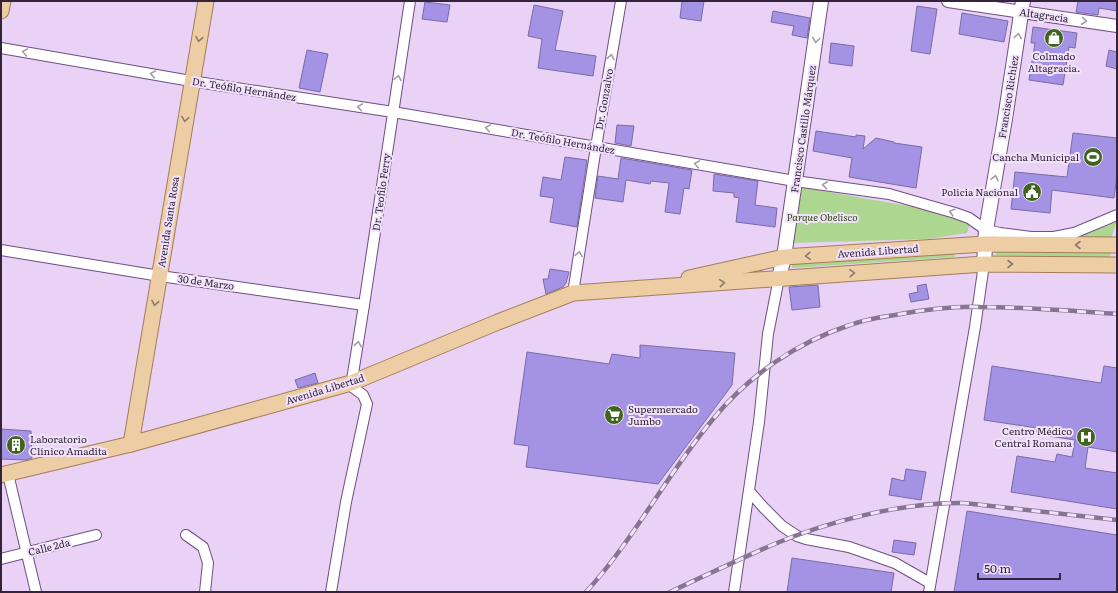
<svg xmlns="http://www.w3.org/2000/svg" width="1118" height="593" viewBox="0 0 1118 593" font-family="Literata,serif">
  <rect width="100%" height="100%" fill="#e9d2f6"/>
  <!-- green -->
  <g fill="#add690">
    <path d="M 800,187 L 954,214 L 970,223 L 967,233 L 928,239 L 792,243 Z"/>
    <path d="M 1117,220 L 1111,239 L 1075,236 Z"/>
    <path d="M 996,242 L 1111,246 L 1110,262 L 996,255 Z"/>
    <path d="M 953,245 L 955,257 L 792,268 L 792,254 Z"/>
  </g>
  <!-- building -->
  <g fill="#a493e5" stroke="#786ba7">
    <path d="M 682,1 L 704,1 L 701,21 L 680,18 Z"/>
    <path d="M 1078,1 L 1117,1 L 1117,11 L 1099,8 L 1098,15 L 1076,12 Z"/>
    <path d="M 425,2 L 450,5 L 447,22 L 422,19 Z"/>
    <path d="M 534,5 L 563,11 L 555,50 L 596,56 L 593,76 L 538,68 L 542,39 L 528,36 Z"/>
    <path d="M 917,6 L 937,9 L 930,54 L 911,51 Z"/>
    <path d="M 773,11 L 810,18 L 807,38 L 792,35 L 794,26 L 771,22 Z"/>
    <path d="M 962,13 L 1008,21 L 1004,42 L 959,34 Z"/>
    <path d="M 1033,27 L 1077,33 L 1075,48 L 1069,47 L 1063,85 L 1029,80 L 1035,43 L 1031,43 Z"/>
    <path d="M 831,43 L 854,46 L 852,66 L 829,63 Z"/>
    <path d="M 307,50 L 328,54 L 320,92 L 299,88 Z"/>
    <path d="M 1109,50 L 1117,52 L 1117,69 L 1106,66 Z"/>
    <path d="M 617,125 L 634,126 L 631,146 L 615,143 Z"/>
    <path d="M 816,131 L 856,137 L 856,135 L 865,136 L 863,149 L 876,138 L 894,142 L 894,143 L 922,147 L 916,188 L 849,177 L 852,158 L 813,151 Z"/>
    <path d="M 1073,133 L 1117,138 L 1117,176 L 1114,198 L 1052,190 L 1050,213 L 1011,209 L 1015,172 L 1067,177 Z"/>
    <path d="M 565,157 L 587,160 L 577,227 L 550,222 L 554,198 L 540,196 L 543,177 L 561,180 Z"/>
    <path d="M 621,158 L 692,170 L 689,189 L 684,188 L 680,214 L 665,212 L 669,183 L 651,181 L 650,184 L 626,180 L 623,202 L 595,198 L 598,176 L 618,179 Z"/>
    <path d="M 714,174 L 758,181 L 755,205 L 777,208 L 775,227 L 736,222 L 739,198 L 734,197 L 734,193 L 713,191 Z"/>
    <path d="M 550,269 L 569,272 L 566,283 L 563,287 L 546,294 L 543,279 L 548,279 Z"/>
    <path d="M 926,284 L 929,299 L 911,302 L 909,294 L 918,292 L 917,286 Z"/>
    <path d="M 818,285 L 820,307 L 792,310 L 789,287 Z"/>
    <path d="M 640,345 L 735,353 L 732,385 L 658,484 L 526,467 L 529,446 L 514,444 L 527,352 L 609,364 L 612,354 L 640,358 Z"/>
    <path d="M 992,366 L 1101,383 L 1104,366 L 1117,368 L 1117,452 L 1088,447 L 1085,468 L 1117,473 L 1117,509 L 1011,492 L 1017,456 L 1055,462 L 1057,454 L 1072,457 L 1075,440 L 1036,434 L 1037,428 L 984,420 Z"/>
    <path d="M 315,373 L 318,383 L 298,388 L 295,380 Z"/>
    <path d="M 1,429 L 31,431 L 32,458 L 26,460 L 1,459 Z"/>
    <path d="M 906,469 L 926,472 L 921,500 L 889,495 L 892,478 L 904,481 Z"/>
    <path d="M 967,511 L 1117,535 L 1117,592 L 954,592 Z"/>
    <path d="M 894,540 L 916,543 L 914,555 L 892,552 Z"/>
    <path d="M 792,558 L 894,573 L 891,592 L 787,592 Z"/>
  </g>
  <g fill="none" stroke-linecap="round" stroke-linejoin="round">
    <!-- minor casing -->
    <g stroke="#704e83" stroke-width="12">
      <g id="minor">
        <path d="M 1,48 L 191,81 L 393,112 L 795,181 L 889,194 L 955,213 L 969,218 L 986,230 L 1000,233 L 1031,237 L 1054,237 L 1074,233 L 1117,215"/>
        <path d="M 1,250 L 160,276 L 364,305"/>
        <path d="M 573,293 L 596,147 L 621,1"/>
        <path d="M 8,474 L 36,592"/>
        <path d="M 749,491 L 764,508 L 782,526 L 797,536 L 806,539 L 849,547 L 895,563 L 930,583"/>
        <path d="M 186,535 L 203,547 L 208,563 L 205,592"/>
        <path d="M 1,559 L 96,535"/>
        <path d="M 331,592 L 346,502 L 367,404 L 363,395 L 351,386 L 364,305 L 410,1"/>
        <path d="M 734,592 L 759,422 L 768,334 L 779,278"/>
        <path d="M 929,592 L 975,327 L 984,264"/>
      </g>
    </g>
    <!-- tertiary casing -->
    <g stroke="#704e83" stroke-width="14">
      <path id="tertiary" d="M 948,1 L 1117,26"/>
    </g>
    <!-- secondary casing -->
    <g stroke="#704e83" stroke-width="16">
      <g id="secondary">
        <path d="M 984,264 L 986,230 L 1005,119 L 1023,1"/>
        <path d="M 779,278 L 784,257 L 821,1"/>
      </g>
    </g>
    <!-- primary casing -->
    <g stroke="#a47d58" stroke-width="17">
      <g id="primary">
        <path d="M 1,11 L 3,1"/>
        <path d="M 689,278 L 784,257 L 985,244 L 1117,245"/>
        <path d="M 131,444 L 206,1"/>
        <path d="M 1,475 L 131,444 L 351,383 L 498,322 L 573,293 L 984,264 L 1117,265"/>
      </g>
    </g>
    <!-- minor -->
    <use href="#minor" stroke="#fff" stroke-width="10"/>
    <!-- tertiary -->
    <use href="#tertiary" stroke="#fff" stroke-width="12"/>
    <!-- secondary -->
    <use href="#secondary" stroke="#fff" stroke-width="14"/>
    <!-- primary -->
    <use href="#primary" stroke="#edcea4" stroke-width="15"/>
    <!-- rail casing -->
    <g stroke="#877491" stroke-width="4.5">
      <g id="rail">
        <path d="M 586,592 C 634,540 668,472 714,418 C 749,375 798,342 850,325 C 864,320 880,317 895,315 C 923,310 951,306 980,307 C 1025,307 1071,311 1117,314"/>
        <path d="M 670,592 C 704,576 738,560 772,545 C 829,521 903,502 964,503 L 1117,520"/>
      </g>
    </g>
    <!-- rail -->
    <use href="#rail" stroke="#f2e2fb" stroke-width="3" stroke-dasharray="9" stroke-linecap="butt"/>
  </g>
  <!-- one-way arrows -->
  <defs><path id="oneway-chevron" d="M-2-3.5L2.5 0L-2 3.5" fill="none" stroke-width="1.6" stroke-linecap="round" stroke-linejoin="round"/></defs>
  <g stroke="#a39ca7">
    <use href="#oneway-chevron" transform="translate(1084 21) rotate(8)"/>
    <use href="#oneway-chevron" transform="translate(1018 36) rotate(-82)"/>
    <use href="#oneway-chevron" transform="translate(816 40) rotate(98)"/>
    <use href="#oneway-chevron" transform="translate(25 52) rotate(-170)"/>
    <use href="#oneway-chevron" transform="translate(611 57) rotate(-80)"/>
    <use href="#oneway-chevron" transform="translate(153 74) rotate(-170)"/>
    <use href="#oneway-chevron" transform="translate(398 78) rotate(-81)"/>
    <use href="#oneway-chevron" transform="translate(360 107) rotate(-171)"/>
    <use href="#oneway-chevron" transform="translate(488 128) rotate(-170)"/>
    <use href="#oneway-chevron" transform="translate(697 164) rotate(-170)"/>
    <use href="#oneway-chevron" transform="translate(995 178) rotate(-78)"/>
    <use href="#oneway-chevron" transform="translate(825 185) rotate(-172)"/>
    <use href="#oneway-chevron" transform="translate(952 212) rotate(-163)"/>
    <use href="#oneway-chevron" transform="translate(579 254) rotate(-81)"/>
    <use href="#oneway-chevron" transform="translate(358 344) rotate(-80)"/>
  </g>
  <g stroke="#907970">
    <use href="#oneway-chevron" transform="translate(199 39) rotate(100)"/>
    <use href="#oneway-chevron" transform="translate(185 119) rotate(99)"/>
    <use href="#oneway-chevron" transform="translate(1078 245) rotate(-180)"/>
    <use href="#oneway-chevron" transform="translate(808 256) rotate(176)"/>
    <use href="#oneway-chevron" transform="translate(1010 264)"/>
    <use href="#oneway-chevron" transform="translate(852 273) rotate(-4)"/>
    <use href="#oneway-chevron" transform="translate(722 283) rotate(-5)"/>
    <use href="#oneway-chevron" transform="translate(155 303) rotate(100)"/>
  </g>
  <!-- icons -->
  <defs>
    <g id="shop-disc" transform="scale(1)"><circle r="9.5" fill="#3f641d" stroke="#f2e2fb"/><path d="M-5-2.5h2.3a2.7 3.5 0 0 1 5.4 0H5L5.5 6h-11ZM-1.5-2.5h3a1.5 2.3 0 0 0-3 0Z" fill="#fff"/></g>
    <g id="stadium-disc" transform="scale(1)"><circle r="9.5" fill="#3f641d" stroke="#f2e2fb"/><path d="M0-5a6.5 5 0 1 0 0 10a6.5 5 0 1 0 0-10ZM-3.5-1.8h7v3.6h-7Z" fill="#fff"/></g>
    <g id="civic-disc" transform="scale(1)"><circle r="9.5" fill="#3f641d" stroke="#f2e2fb"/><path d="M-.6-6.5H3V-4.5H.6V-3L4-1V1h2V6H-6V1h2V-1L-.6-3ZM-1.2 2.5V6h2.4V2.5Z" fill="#fff"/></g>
    <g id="supermarket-disc" transform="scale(1)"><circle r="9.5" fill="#3f641d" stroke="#f2e2fb"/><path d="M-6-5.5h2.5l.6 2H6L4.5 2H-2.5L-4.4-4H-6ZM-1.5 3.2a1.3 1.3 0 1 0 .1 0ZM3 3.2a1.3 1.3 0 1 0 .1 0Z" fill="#fff"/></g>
    <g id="hospital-disc" transform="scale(1)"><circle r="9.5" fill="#3f641d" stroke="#f2e2fb"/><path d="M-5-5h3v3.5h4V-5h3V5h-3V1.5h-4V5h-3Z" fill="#fff"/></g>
    <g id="building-disc" transform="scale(1)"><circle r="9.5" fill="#3f641d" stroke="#f2e2fb"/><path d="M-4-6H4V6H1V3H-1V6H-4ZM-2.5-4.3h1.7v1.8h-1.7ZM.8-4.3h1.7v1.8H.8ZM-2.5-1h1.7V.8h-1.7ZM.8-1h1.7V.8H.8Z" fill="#fff"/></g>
  </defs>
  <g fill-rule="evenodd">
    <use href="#shop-disc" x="1054" y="38"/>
    <use href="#stadium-disc" x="1093" y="157"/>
    <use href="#civic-disc" x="1032" y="192"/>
    <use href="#supermarket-disc" x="614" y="415"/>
    <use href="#hospital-disc" x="1086" y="437"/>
    <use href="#building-disc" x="16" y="445"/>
  </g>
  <g text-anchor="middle" stroke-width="4" stroke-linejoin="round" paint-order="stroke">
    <!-- street labels -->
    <g font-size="10" fill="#33243b" stroke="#f2e2fb">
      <text transform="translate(1044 15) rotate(8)" y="4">Altagracia</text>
      <text transform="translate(244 89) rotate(9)" y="4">Dr. Teófilo Hernández</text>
      <text transform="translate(1008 97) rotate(-81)" y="4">Francisco Richiez</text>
      <text transform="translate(604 99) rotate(-80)" y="4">Dr. Gonzalvo</text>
      <text transform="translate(803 129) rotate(-82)" y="4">Francisco Castillo Márquez</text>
      <text transform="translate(563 141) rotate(10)" y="4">Dr. Teófilo Hernández</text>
      <text transform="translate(381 192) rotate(-82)" y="4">Dr. Teofilo Ferry</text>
      <text transform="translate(168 222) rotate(-81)" y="4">Avenida Santa Rosa</text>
      <text transform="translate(878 251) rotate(-4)" y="4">Avenida Libertad</text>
      <text transform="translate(206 282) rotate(8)" y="4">30 de Marzo</text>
      <text transform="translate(325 389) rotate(-17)" y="4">Avenida Libertad</text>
      <text transform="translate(49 547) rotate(-14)" y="4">Calle 2da</text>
    </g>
    <!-- poi labels -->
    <g font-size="10" fill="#33243b" stroke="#f2e2fb" text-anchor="end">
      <text x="1054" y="60" text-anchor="middle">Colmado<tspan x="1054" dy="12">Altagracia.</tspan></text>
      <text x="1079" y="161">Cancha Municipal</text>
      <text x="1018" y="196">Policia Nacional</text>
      <text x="628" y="413" text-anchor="start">Supermercado<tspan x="628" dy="12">Jumbo</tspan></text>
      <text x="1072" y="435">Centro Médico<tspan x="1072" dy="12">Central Romana</tspan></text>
      <text x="30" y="443" text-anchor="start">Laboratorio<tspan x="30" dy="12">Clínico Amadita</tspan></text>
    </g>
    <!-- park labels -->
    <g font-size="10" font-style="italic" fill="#2f4c14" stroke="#f2e2fb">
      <text x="822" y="221">Parque Obelisco</text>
    </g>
  </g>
  <!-- border -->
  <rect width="1118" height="593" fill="none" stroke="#33243b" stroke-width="4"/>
  <!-- scale -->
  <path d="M978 573v6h82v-6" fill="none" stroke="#33243b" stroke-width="2"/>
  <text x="984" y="573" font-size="12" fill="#33243b" stroke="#f2e2fb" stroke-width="3" paint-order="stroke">50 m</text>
</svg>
